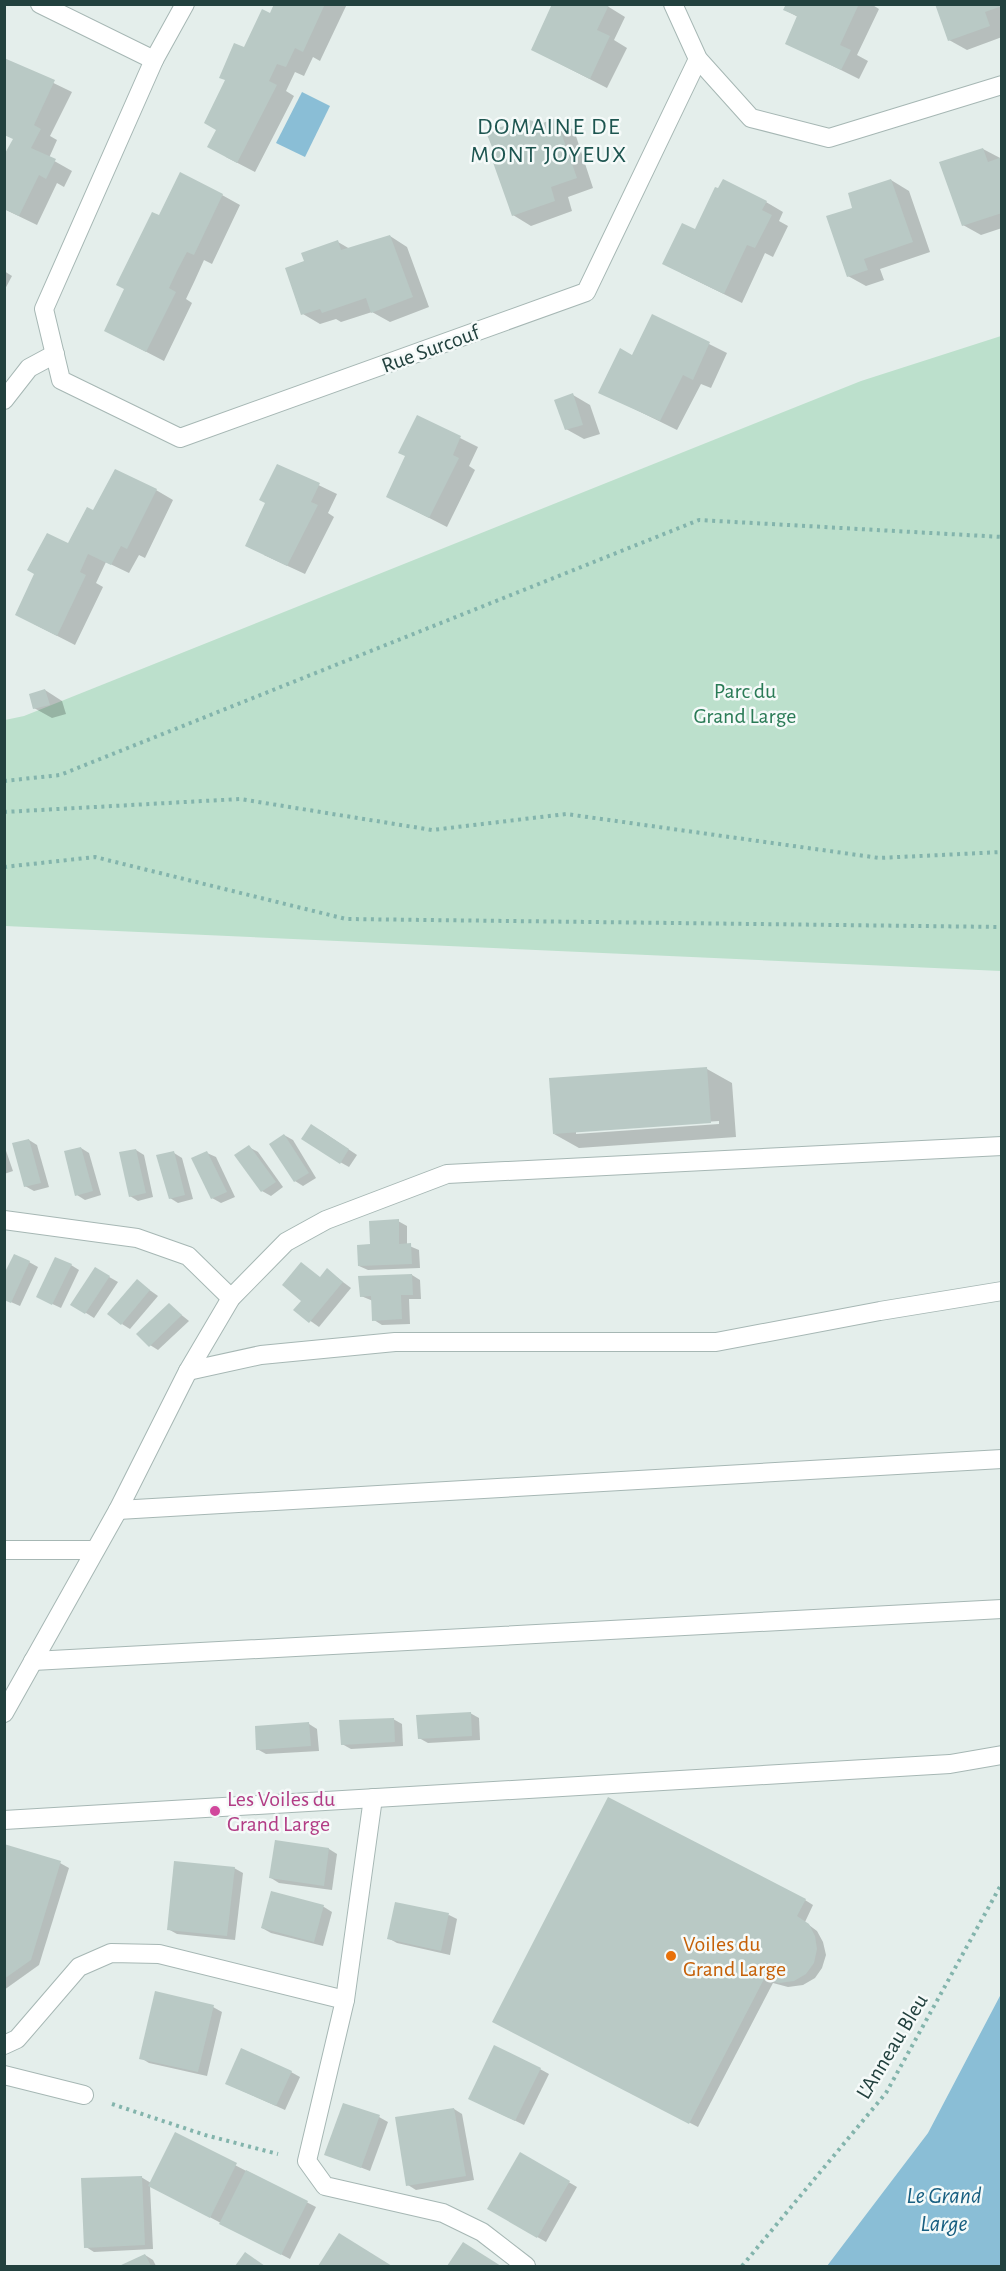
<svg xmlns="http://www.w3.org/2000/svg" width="1006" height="2271" viewBox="0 0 1006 2271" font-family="'Alegreya Sans',sans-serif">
  <rect width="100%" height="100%" fill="#e4eeeb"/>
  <!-- green -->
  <path fill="#bce0cc" d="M 1001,336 L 1001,971 L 5,926 L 5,720 L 24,716 L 861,381 Z"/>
  <!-- water -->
  <g fill="#8abed6">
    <path d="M 302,92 L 330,106 L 305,157 L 276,143 Z"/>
    <path d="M 1001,1994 L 1001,2266 L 827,2266 L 928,2133 Z"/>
  </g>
  <!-- shadow -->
  <g fill="#0003" fill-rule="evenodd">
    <path d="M 276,4 L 347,4 L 320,61 L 313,57 L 304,76 L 295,72 L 286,91 L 294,96 L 255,172 L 226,157 L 218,129 L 245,49 L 271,15 Z"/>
    <path d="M 554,4 L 604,4 L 625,17 L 614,40 L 627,48 L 607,88 L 533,50 Z"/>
    <path d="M 788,4 L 871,4 L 879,9 L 857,55 L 868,61 L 859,79 L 787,43 L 798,17 L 785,10 Z"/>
    <path d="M 937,4 L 1002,4 L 1002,37 L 967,50 L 949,40 Z"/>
    <path d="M 4,59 L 72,92 L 50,136 L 57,140 L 49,158 L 72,171 L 64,187 L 57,183 L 37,225 L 4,209 L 14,139 Z"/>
    <path d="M 556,120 L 574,130 L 593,188 L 568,197 L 572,211 L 531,226 L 513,215 L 533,122 L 539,126 Z"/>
    <path d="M 983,149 L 1002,159 L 1002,228 L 981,235 L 963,225 Z"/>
    <path d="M 891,180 L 909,191 L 930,252 L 880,269 L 884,280 L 866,286 L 848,276 L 854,209 Z"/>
    <path d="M 222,195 L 240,205 L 212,264 L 204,260 L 195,280 L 186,299 L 192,303 L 164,361 L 106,331 L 160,217 Z"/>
    <path d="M 766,202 L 783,212 L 779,221 L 788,226 L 773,257 L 765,253 L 742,303 L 681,273 L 696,231 Z"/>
    <path d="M 390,236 L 407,247 L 429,307 L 390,322 L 372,312 L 341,322 L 336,319 L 320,324 L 303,314 L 338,242 L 350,249 Z"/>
    <path d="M 4,271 L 12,276 L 4,291 Z"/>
    <path d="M 653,316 L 727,353 L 711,388 L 701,384 L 677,430 L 600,392 L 633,357 Z"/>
    <path d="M 573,395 L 590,405 L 600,434 L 584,439 L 566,429 Z"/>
    <path d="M 418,417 L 478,447 L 469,466 L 475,470 L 447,527 L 388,497 L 406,456 Z"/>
    <path d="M 277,465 L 337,494 L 328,513 L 334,517 L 305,574 L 264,555 L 267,503 Z"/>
    <path d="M 156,490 L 173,500 L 145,558 L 139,555 L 129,573 L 106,562 L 96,583 L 103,587 L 75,645 L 34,624 L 36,573 L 69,545 L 94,512 Z"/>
    <path d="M 45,690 L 62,701 L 66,714 L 52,718 L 34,708 Z"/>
    <path d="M 707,1069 L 732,1083 L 736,1137 L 579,1148 L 554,1134 ZM 719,1121 L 719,1124 L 576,1134 L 576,1131 Z"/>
    <path d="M 320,1130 L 357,1155 L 349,1167 L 340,1162 Z"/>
    <path d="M 284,1135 L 293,1140 L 316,1178 L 303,1186 L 295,1181 Z"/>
    <path d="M 29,1140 L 37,1145 L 49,1187 L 34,1191 L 25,1186 Z"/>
    <path d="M 4,1145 L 13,1171 L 4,1174 Z"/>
    <path d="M 249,1147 L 258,1152 L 283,1187 L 271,1196 L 262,1191 L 236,1156 Z"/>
    <path d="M 81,1148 L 89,1153 L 101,1195 L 85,1200 L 77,1195 Z"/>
    <path d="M 136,1150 L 144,1155 L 153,1197 L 138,1201 L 130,1196 Z"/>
    <path d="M 174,1153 L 182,1158 L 193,1199 L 178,1203 L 170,1198 Z"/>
    <path d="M 207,1153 L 216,1157 L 235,1197 L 221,1203 L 212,1198 Z"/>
    <path d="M 398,1221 L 407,1226 L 407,1245 L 419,1250 L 420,1268 L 368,1270 L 359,1266 L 371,1246 Z"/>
    <path d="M 29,1262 L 38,1267 L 20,1306 L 4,1299 Z"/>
    <path d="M 71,1265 L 79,1270 L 61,1308 L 46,1301 Z"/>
    <path d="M 327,1270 L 351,1288 L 319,1327 L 295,1310 Z"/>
    <path d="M 104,1274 L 118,1282 L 94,1318 L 72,1304 Z"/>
    <path d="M 412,1275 L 420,1280 L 421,1299 L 409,1299 L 410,1324 L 382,1325 L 374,1320 L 373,1301 L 361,1296 Z"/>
    <path d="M 137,1281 L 158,1296 L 130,1329 L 122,1324 Z"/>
    <path d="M 169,1305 L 189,1321 L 158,1350 L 150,1345 Z"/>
    <path d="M 470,1713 L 479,1718 L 480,1740 L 428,1743 L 419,1738 Z"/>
    <path d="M 393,1719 L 402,1724 L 403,1746 L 351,1749 L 342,1744 Z"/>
    <path d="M 309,1724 L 317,1729 L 319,1751 L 266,1754 L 257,1749 Z"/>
    <path d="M 276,1842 L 329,1849 L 337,1854 L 332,1890 L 279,1883 L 271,1878 Z"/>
    <path d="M 4,1846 L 60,1863 L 69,1868 L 39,1965 L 4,1990 Z"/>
    <path d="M 234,1868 L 243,1873 L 235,1940 L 177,1934 L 168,1929 Z"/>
    <path d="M 272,1892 L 324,1907 L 332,1912 L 323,1946 L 271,1933 L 262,1928 Z"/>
    <path d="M 805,1900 L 813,1905 L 805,1922 L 817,1931 L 823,1942 L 826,1955 L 822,1968 L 815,1978 L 803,1985 L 788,1987 L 773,1983 L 698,2127 L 502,2026 Z"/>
    <path d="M 449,1915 L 457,1919 L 450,1955 L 397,1943 L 388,1938 Z"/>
    <path d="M 213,2007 L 222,2012 L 207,2076 L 149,2063 L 141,2058 Z"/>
    <path d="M 540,2069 L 549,2074 L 524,2125 L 478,2103 Z"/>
    <path d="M 291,2072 L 300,2077 L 285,2110 L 236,2088 Z"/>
    <path d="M 454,2109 L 462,2114 L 474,2180 L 416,2190 L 408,2185 Z"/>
    <path d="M 379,2117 L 388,2122 L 370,2171 L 326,2154 Z"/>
    <path d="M 175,2134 L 316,2207 L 290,2259 L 150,2186 L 153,2249 L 94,2252 L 86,2247 L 141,2177 L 151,2183 Z"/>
    <path d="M 521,2154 L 577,2187 L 546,2242 L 489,2209 Z"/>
    <path d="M 339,2235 L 390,2266 L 320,2266 Z"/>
    <path d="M 464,2244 L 472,2249 L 499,2266 L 448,2266 Z"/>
    <path d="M 145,2255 L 153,2260 L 156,2266 L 122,2266 Z"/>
  </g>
  <!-- building -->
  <g fill="#b9c9c5">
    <path d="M 274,4 L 325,4 L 303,52 L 295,48 L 286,67 L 277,64 L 269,81 L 277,85 L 237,163 L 207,147 L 216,130 L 204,123 L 225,80 L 219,78 L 234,43 L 244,47 L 262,9 L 270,13 Z"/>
    <path d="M 552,4 L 609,5 L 597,30 L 610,36 L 590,79 L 531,50 Z"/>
    <path d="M 786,4 L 859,4 L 840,45 L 851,50 L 841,70 L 785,44 L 797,16 L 783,10 Z"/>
    <path d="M 935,4 L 1002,4 L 1002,6 L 985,12 L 990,26 L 948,41 Z"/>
    <path d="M 4,58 L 55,80 L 34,125 L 41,129 L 31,148 L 56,159 L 46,179 L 39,175 L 19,216 L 4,209 L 4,155 L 13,139 L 4,135 Z"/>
    <path d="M 556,118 L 577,178 L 551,187 L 555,201 L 512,216 L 490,154 L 494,152 L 486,132 L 525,119 L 533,121 L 535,126 Z"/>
    <path d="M 983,148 L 988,162 L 1002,157 L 1002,213 L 962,226 L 939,162 Z"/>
    <path d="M 180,172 L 223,194 L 194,255 L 187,252 L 177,271 L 169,288 L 176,292 L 146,352 L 104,331 L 124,289 L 116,285 L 152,212 L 159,215 Z"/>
    <path d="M 723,179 L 767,201 L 762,210 L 772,215 L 755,248 L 747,245 L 724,294 L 662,264 L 682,223 L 695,229 L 715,187 L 718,188 Z"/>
    <path d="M 891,179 L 913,242 L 864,259 L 868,270 L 847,277 L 826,216 L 852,208 L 848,193 Z"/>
    <path d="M 390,235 L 413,297 L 371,313 L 366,298 L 322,313 L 320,309 L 301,315 L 285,268 L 304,261 L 301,253 L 338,240 L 341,250 Z"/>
    <path d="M 652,314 L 710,342 L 693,380 L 683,375 L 660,421 L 598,393 L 620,348 L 632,355 Z"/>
    <path d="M 573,393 L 583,425 L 565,430 L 554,400 Z"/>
    <path d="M 417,415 L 461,436 L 453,455 L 459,458 L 429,518 L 386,497 L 405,456 L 398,453 Z"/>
    <path d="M 277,464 L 320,483 L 311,502 L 318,505 L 287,566 L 245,546 L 265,503 L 259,500 Z"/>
    <path d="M 115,469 L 157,489 L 127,549 L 121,546 L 111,565 L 88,554 L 80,572 L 86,575 L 57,636 L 15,615 L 34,574 L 27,570 L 47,533 L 68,543 L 87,507 L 93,510 Z"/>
    <path d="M 45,689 L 50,705 L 33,709 L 29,694 Z"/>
    <path d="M 707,1067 L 711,1123 L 553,1134 L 549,1078 Z"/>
    <path d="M 311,1124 L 349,1149 L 340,1164 L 301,1139 Z"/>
    <path d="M 284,1134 L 309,1173 L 294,1182 L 269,1144 Z"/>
    <path d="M 29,1139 L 41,1183 L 24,1187 L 12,1143 Z"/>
    <path d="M 249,1145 L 276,1182 L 261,1192 L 234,1155 Z"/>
    <path d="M 81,1147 L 93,1191 L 75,1196 L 64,1151 Z"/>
    <path d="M 136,1149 L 146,1193 L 129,1197 L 119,1152 Z"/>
    <path d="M 174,1151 L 185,1195 L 169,1199 L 156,1155 Z"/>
    <path d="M 207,1151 L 227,1192 L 211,1199 L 191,1158 Z"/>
    <path d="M 399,1219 L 399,1244 L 411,1243 L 412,1264 L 358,1266 L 357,1245 L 370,1244 L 369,1221 Z"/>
    <path d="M 14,1254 L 30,1261 L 11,1303 L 4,1300 L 4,1274 Z"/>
    <path d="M 55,1257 L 72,1264 L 52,1305 L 36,1297 Z"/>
    <path d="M 301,1262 L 320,1277 L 327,1268 L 343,1282 L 309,1323 L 293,1310 L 301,1301 L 282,1285 Z"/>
    <path d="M 95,1267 L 110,1276 L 85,1314 L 70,1305 Z"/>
    <path d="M 412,1274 L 413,1295 L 401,1295 L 402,1319 L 372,1321 L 371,1296 L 360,1297 L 358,1276 Z"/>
    <path d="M 137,1279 L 150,1290 L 121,1325 L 107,1314 Z"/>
    <path d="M 169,1303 L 182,1315 L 149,1347 L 136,1334 Z"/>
    <path d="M 471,1712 L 472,1736 L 418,1739 L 416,1715 Z"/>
    <path d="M 394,1718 L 395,1742 L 341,1745 L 339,1720 Z"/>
    <path d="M 309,1722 L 311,1746 L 256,1750 L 255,1726 Z"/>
    <path d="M 608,1797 L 806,1899 L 797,1916 L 809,1924 L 815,1936 L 817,1949 L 814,1963 L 806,1974 L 794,1981 L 779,1983 L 764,1979 L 689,2124 L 492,2022 Z"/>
    <path d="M 275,1840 L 329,1848 L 324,1886 L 269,1878 Z"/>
    <path d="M 4,1844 L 61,1861 L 31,1960 L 4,1979 Z"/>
    <path d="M 174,1861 L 235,1867 L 227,1936 L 167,1930 Z"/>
    <path d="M 271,1891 L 324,1905 L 314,1942 L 261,1928 Z"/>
    <path d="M 395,1902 L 449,1913 L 441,1951 L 387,1939 Z"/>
    <path d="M 155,1991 L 214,2005 L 198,2072 L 139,2059 Z"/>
    <path d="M 494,2045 L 541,2068 L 515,2121 L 468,2099 Z"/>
    <path d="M 241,2048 L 292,2071 L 276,2106 L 225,2084 Z"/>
    <path d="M 343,2103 L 380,2115 L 361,2168 L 324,2155 Z"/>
    <path d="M 454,2108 L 466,2176 L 406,2186 L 395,2117 Z"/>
    <path d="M 175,2132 L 237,2163 L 210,2218 L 148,2186 Z"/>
    <path d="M 520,2152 L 570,2181 L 537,2238 L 487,2209 Z"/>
    <path d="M 246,2170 L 308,2201 L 281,2255 L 219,2224 Z"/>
    <path d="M 142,2176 L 145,2245 L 84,2248 L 81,2178 Z"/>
    <path d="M 339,2233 L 392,2266 L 318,2266 Z"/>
    <path d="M 463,2242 L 501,2266 L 447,2266 Z"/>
    <path d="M 245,2252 L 265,2266 L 235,2266 Z"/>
    <path d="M 145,2254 L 151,2266 L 119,2266 Z"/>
  </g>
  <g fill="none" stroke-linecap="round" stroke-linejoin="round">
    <!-- lane casing -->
    <g stroke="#a6b7b4" stroke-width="20">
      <g id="lane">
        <path d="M 4,1220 L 137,1238 L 188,1256 L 231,1298"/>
        <path d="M 188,1371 L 261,1355 L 395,1342 L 716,1342 L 880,1311 L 1002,1291"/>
        <path d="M 118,1510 L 1002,1459"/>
        <path d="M 4,1550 L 95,1550"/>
        <path d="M 33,1661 L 1002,1609"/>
        <path d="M 4,1713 L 118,1510 L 188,1371 L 231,1298 L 286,1242 L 326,1220 L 447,1174 L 1002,1146"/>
        <path d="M 4,1820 L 950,1764 L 1002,1755"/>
        <path d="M 345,2000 L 373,1798"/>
        <path d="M 4,2045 L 17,2039 L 79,1967 L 111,1953 L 159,1954 L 345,2000 L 307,2161 L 325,2186 L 443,2213 L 482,2232 L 526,2266"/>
        <path d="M 4,2075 L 84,2095"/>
      </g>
    </g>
    <!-- street casing -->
    <g stroke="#a6b7b4" stroke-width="20">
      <g id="street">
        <path d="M 40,4 L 154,60 L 185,4"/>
        <path d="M 673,4 L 698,59 L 751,118 L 829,138 L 1002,85"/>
        <path d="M 154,60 L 44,309 L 61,380 L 180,438 L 586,292 L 698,59"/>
        <path d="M 4,400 L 29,368 L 55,354"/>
      </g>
    </g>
    <!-- path -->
    <g stroke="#83b4ac" stroke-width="4" stroke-dasharray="3 4.5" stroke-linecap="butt">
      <path d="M 4,781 L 60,775 L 699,520 L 1002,537"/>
      <path d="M 4,812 L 240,799 L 432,830 L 566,814 L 879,858 L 1002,852"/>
      <path d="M 4,867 L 95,857 L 346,919 L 1002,927"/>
      <path d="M 112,2104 L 205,2135 L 278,2154"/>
      <path d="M 742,2266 L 886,2093 L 1002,1883"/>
    </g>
    <!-- lane -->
    <use href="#lane" stroke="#fff" stroke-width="18"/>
    <!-- street -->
    <use href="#street" stroke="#fff" stroke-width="18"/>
  </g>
  <!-- markers -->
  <circle fill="#d1479c" stroke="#f5faf9" stroke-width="2" cx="215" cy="1811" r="6"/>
  <circle fill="#e8710a" stroke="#f5faf9" stroke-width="2" cx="671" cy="1956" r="6"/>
  <g text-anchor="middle" stroke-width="5" stroke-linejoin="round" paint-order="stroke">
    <!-- street labels -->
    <g font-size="22" fill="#22413e" stroke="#f5faf9">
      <text transform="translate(430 348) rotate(-20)" y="8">Rue Surcouf</text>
      <text transform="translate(891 2046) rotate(-59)" y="8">L'Anneau Bleu</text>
    </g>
    <!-- park labels -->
    <g font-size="22" fill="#2a7b56" stroke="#f5faf9">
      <text x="745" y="698">Parc du<tspan x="745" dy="25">Grand Large</tspan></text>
    </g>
    <!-- hotel labels -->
    <g font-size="22" fill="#b23c85" stroke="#f5faf9" text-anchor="start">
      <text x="227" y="1806">Les Voiles du<tspan x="227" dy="25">Grand Large</tspan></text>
    </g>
    <!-- food labels -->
    <g font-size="22" fill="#c56008" stroke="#f5faf9" text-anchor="start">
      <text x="683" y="1951">Voiles du<tspan x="683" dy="25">Grand Large</tspan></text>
    </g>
    <!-- neighbourhood labels -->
    <g font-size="24" letter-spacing="1.5" fill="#1d5550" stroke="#f5faf9">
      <text x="549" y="134">DOMAINE DE<tspan x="549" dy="28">MONT JOYEUX</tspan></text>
    </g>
    <!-- water labels -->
    <g font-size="24" font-style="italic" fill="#185f81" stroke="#f5faf9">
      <text x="944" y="2203">Le Grand<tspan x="944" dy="28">Large</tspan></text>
    </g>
  </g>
  <!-- border -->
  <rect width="1006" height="2271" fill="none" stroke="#22413e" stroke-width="12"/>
</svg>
